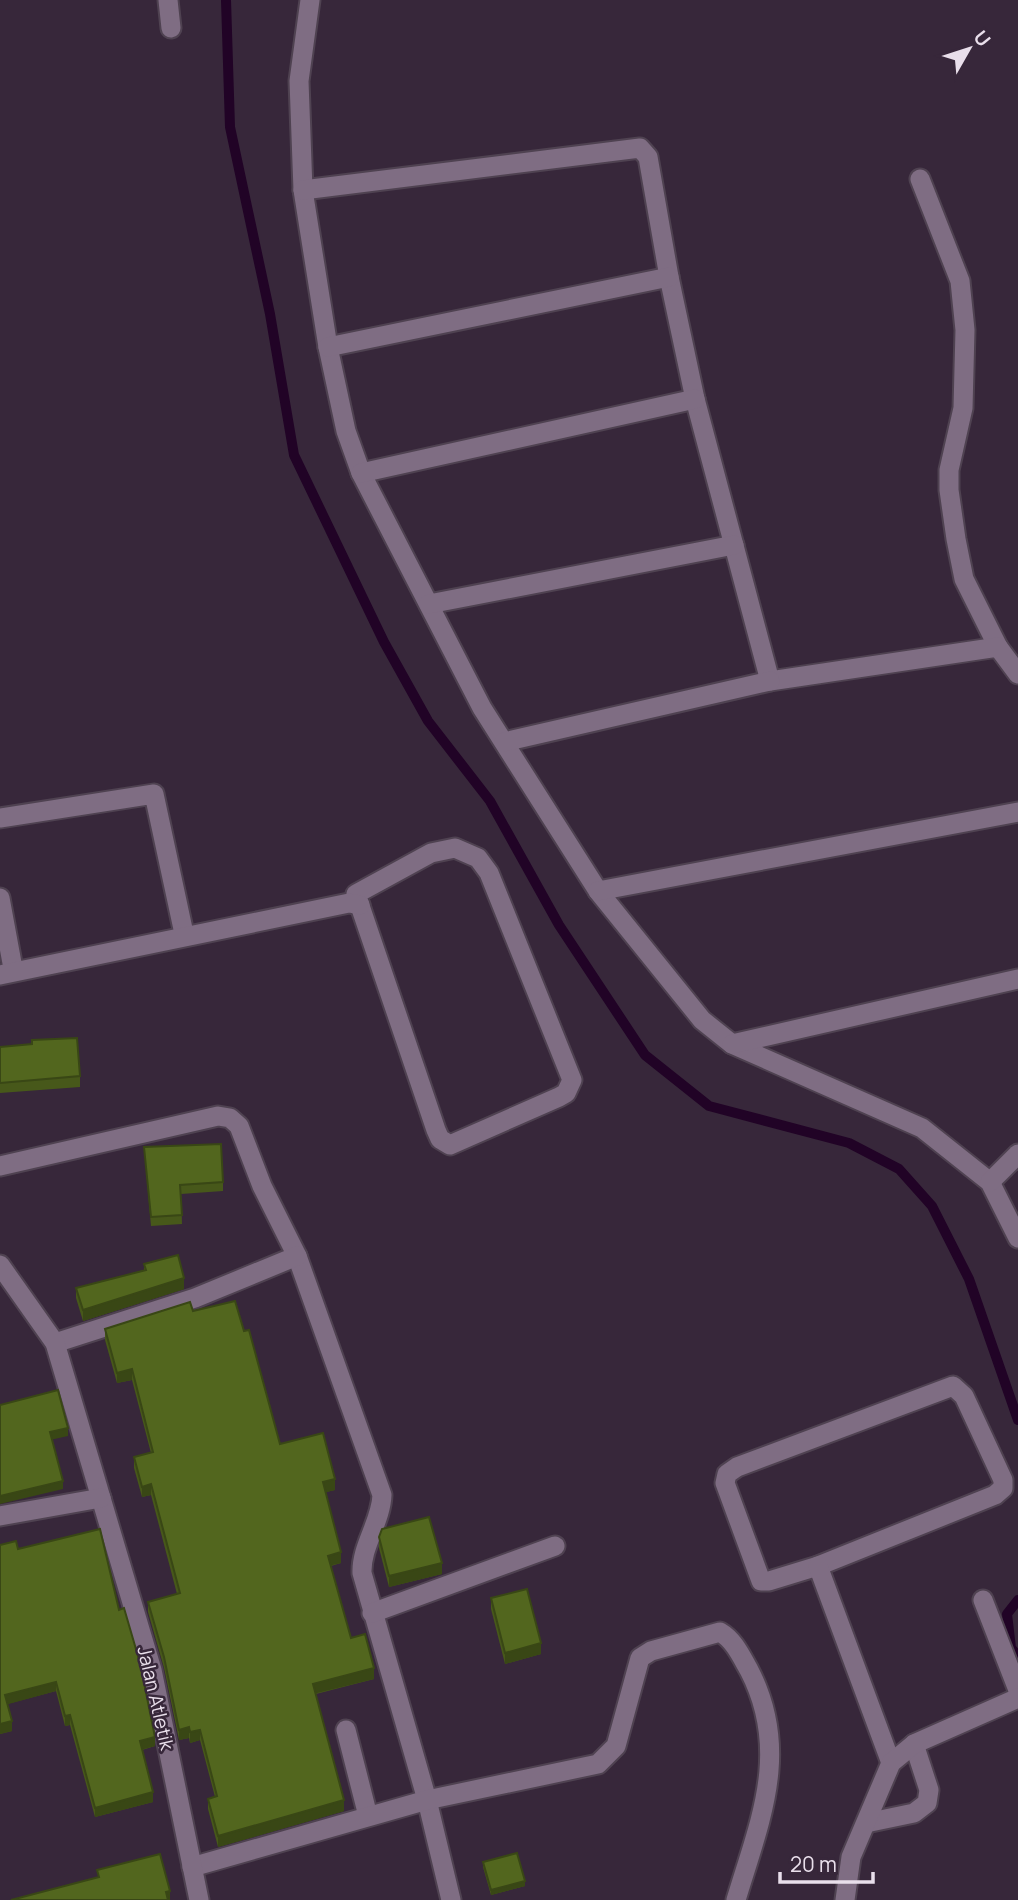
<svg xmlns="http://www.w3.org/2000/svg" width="1018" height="1900" viewBox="0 0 1018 1900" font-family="Manrope,sans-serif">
  <rect width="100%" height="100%" fill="#37273a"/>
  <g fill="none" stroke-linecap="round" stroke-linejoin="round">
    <!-- stream -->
    <g stroke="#210326" stroke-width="10">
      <path d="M 226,0 L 230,127 L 270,314 L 294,455 L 384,642 L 428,721 L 490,801 L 559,925 L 645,1055 L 709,1106 L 849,1143 L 899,1169 L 932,1206 L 969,1279 L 1018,1420"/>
      <path d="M 1018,1600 L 1007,1614 L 1011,1648 L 1018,1656"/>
    </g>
    <!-- service casing -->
    <g stroke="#4f4251" stroke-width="23">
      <path id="service" d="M 920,179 L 960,281 L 965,330 L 963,408 L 949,470 L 949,490 L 956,539 L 964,579 L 998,647"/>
    </g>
    <!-- minor casing -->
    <g stroke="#4f4251" stroke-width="23">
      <g id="minor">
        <path d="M 168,0 L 171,28"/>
        <path d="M 310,0 L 299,81 L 303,190 L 328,347 L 346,431 L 361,473 L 482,708 L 598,891 L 702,1020 L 732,1044 L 922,1128 L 990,1182 L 1018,1238"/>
        <path d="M 303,190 L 640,148 L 648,157 L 669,277 L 695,399 L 770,681 L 998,647 L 1018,674"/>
        <path d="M 328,347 L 669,277"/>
        <path d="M 361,473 L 695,399"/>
        <path d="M 429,604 L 734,545"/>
        <path d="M 504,742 L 770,681"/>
        <path d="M 0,818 L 154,794 L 183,929"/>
        <path d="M 455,848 L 478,858 L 489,873 L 572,1080 L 566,1093 L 559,1097 L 450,1145 L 440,1139 L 436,1130 L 356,894 L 431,853 Z"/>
        <path d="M 598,891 L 1018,812"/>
        <path d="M 0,898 L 12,963"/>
        <path d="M 0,975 L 349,903 L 360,905"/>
        <path d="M 732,1044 L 1018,979"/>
        <path d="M 0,1166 L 218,1116 L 230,1118 L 239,1126 L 262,1186 L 297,1256 L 382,1495 C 381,1522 361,1546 362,1573 L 427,1800 L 451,1900"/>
        <path d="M 990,1182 L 1018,1154"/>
        <path d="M 55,1343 L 195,1298 L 297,1256"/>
        <path d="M 953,1386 L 964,1396 L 1003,1480 L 1003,1488 L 995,1495 L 818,1566 L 769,1581 L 761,1581 L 725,1483 L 727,1474 L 737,1467 Z"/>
        <path d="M 818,1566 L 891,1763"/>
        <path d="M 983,1600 L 1018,1690"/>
        <path d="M 372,1613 L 555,1546"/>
        <path d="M 346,1730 L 368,1816"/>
        <path d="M 866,1823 L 914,1813 L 927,1803 L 929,1790 L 914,1744"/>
        <path d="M 192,1867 L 427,1800 L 598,1764 L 616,1746 L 640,1658 L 651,1651 L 720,1632 C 734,1640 741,1656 749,1670 C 791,1751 760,1820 736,1900"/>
        <path d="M 845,1900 L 851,1857 L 891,1763 L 914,1744 L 1018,1698"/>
      </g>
    </g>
    <!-- tertiary casing -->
    <g stroke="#4f4251" stroke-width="23">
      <g id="tertiary">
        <path d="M 0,1265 L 55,1343 L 152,1670 L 199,1900"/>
        <path d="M 0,1516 L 101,1498"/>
      </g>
    </g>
    <!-- service -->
    <use href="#service" stroke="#7f6d83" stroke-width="19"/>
    <!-- minor -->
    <use href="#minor" stroke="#7f6d83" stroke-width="19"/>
    <!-- tertiary -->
    <use href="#tertiary" stroke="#7f6d83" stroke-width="19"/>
  </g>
  <!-- wall -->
  <g fill="#47581a">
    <path d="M 0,1047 L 80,1076 L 80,1087 L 0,1093 Z"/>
    <path d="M 144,1147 L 223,1182 L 223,1191 L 181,1194 L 182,1224 L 151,1226 Z"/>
    <path d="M 144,1264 L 184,1289 L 83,1321 L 76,1298 L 76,1288 L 144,1270 Z"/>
    <path d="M 193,1311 L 244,1331 L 280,1444 L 335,1490 L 326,1492 L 341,1563 L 331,1566 L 351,1638 L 374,1679 L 316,1694 L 344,1811 L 218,1847 L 208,1809 L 208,1799 L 215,1797 L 200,1740 L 190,1743 L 189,1738 L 179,1740 L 164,1668 L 148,1612 L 148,1602 L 177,1594 L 151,1495 L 142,1497 L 134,1468 L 134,1457 L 151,1453 L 132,1380 L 117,1383 L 105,1340 L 105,1329 Z"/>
    <path d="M 379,1537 L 442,1574 L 389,1587 L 379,1548 Z"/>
    <path d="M 0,1545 L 18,1549 L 119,1610 L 155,1746 L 142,1750 L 153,1802 L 95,1817 L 70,1725 L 65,1726 L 56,1691 L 7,1704 L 12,1731 L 0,1734 Z"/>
    <path d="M 491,1598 L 541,1654 L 505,1664 L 491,1609 Z"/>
    <path d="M 483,1862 L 525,1886 L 491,1895 L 483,1867 Z"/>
  </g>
  <!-- shaded-wall -->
  <g fill="#394715">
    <path d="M 184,1278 L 184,1289 L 83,1321 L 83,1310 Z"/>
    <path d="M 132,1369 L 132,1380 L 117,1383 L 117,1373 Z"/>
    <path d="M 68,1428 L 68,1436 L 50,1440 L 50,1432 Z"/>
    <path d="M 335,1479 L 335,1490 L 323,1493 L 323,1482 Z"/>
    <path d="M 63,1481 L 63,1489 L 0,1504 L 0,1496 Z"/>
    <path d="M 151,1484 L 151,1495 L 142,1497 L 142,1487 Z"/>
    <path d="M 341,1552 L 341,1563 L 328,1566 L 328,1556 Z"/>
    <path d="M 442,1563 L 442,1574 L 389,1587 L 389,1576 Z"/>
    <path d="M 541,1643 L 541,1654 L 505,1664 L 505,1653 Z"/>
    <path d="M 374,1668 L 374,1679 L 313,1694 L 313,1684 Z"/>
    <path d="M 56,1682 L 56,1691 L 5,1705 L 5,1695 Z"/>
    <path d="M 70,1715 L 70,1725 L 65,1726 L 65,1716 Z"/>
    <path d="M 12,1721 L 12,1731 L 0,1734 L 0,1724 Z"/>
    <path d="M 189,1727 L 189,1738 L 179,1740 L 179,1730 Z"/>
    <path d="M 200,1730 L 200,1740 L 190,1743 L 190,1732 Z"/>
    <path d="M 155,1737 L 155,1746 L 140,1750 L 140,1741 Z"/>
    <path d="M 153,1792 L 153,1802 L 95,1817 L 95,1808 Z"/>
    <path d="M 344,1800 L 344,1811 L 218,1847 L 218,1836 Z"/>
    <path d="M 525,1881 L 525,1886 L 491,1895 L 491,1890 Z"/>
    <path d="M 170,1891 L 170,1900 L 166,1900 L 166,1892 Z"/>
  </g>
  <!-- building -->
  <g fill="#52661e" stroke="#394715" stroke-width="2">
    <path d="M 77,1038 L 80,1076 L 0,1083 L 0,1047 L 32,1044 L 32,1040 Z"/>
    <path d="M 221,1144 L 223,1182 L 180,1185 L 182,1215 L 151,1217 L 144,1147 Z"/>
    <path d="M 178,1255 L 184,1278 L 83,1310 L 76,1288 L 146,1270 L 144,1264 Z"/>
    <path d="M 235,1301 L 244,1331 L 249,1330 L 280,1444 L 323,1433 L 335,1479 L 323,1482 L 341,1552 L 328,1556 L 351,1638 L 365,1634 L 374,1668 L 313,1684 L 344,1800 L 218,1836 L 208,1799 L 217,1796 L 200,1730 L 190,1732 L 189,1727 L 179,1730 L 164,1657 L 148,1602 L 180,1593 L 151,1484 L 142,1487 L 134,1457 L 153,1452 L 132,1369 L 117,1373 L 105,1329 L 190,1302 L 193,1311 Z"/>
    <path d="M 58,1390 L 68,1428 L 50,1432 L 63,1481 L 0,1496 L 0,1405 Z"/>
    <path d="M 429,1517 L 442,1563 L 389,1576 L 379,1537 L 382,1529 Z"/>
    <path d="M 100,1529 L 119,1610 L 124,1608 L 140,1663 L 155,1737 L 140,1741 L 153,1792 L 95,1808 L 70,1715 L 65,1716 L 56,1682 L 5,1695 L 12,1721 L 0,1724 L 0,1545 L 16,1541 L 18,1549 Z"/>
    <path d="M 527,1589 L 541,1643 L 505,1653 L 491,1598 Z"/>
    <path d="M 517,1853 L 525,1881 L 491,1890 L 483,1862 Z"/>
    <path d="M 160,1854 L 170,1891 L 166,1892 L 168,1900 L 11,1900 L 99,1877 L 97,1870 Z"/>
  </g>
  <g text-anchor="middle" stroke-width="5" stroke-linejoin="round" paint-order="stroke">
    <!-- street labels -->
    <g font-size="19" fill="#e9dfeb" stroke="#37273a">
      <text transform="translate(156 1698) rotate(77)" y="7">Jalan Atletik</text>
    </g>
  </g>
  <!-- north arrow -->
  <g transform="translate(969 49) rotate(51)" stroke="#37273a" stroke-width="5" paint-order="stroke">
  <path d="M0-5L12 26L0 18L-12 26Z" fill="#e9dfeb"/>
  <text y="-10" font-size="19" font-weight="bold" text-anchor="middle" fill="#e9dfeb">U</text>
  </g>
  <!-- scale -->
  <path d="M780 1872v10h93v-10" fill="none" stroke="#e9dfeb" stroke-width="3.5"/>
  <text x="790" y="1872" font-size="21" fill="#e9dfeb" stroke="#37273a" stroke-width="5" paint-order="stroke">20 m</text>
</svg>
